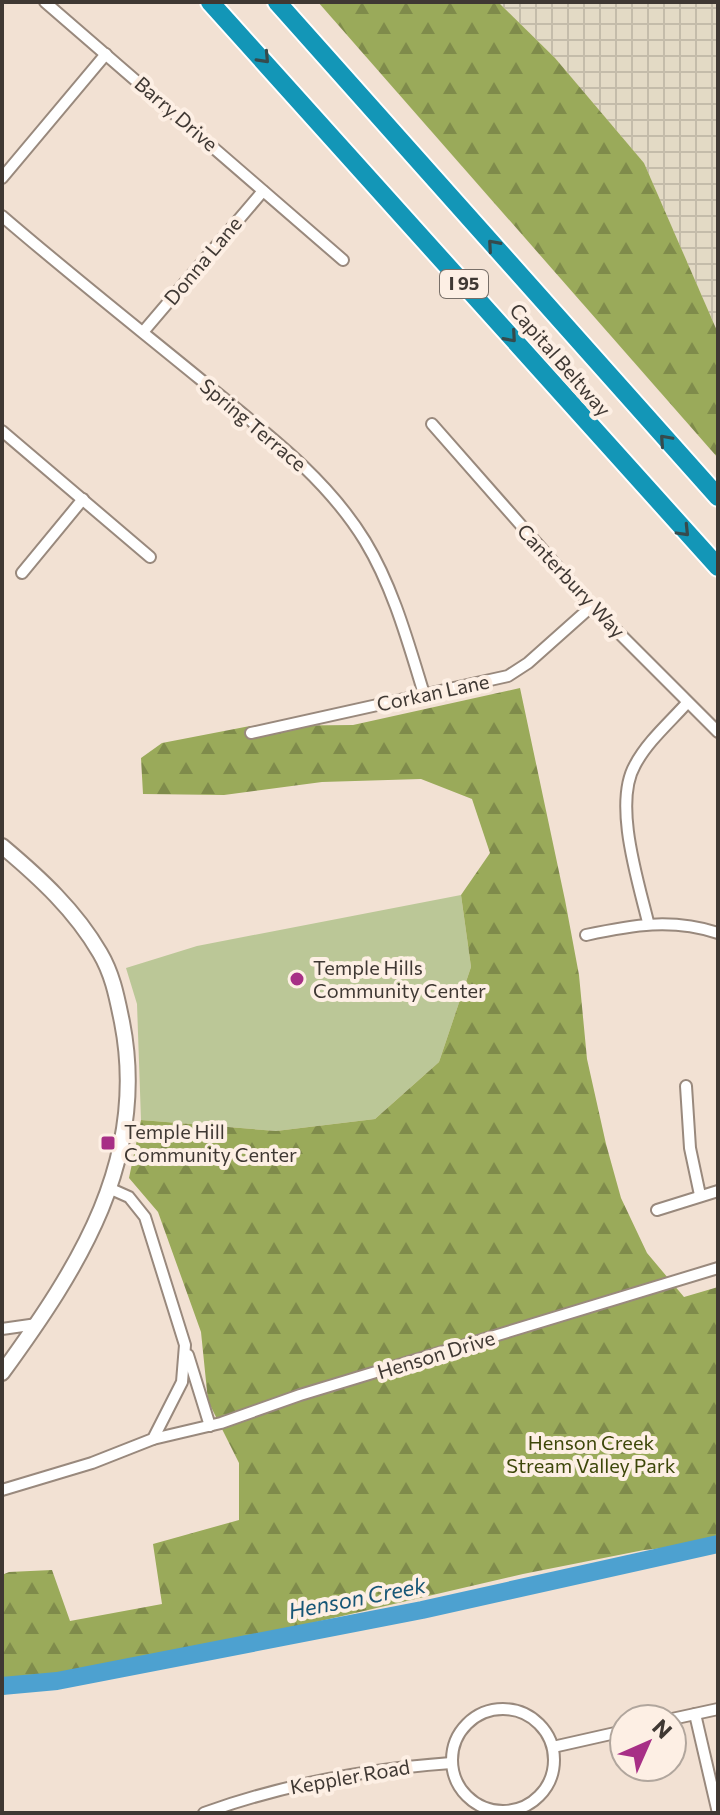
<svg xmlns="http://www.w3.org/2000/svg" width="720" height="1815" viewBox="0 0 720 1815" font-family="Commissioner,sans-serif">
  <defs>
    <pattern id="industrial-grid" width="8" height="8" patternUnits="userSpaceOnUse" patternTransform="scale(2)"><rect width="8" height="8" fill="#e3dac5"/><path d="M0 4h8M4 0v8" fill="none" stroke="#c4bcaa"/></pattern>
    <pattern id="forest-firs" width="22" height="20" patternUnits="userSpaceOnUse" patternTransform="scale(2)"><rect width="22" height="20" fill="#9aaa5a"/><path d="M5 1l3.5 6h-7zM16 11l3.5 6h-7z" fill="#7f8b4b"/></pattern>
  </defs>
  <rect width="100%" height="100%" fill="#f2e1d3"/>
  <!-- industrial -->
  <path fill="url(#industrial-grid)" d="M 498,2 L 718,2 L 718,333 L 644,163 L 555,58 Z"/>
  <!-- green -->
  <path fill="#bbc797" d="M 461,895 L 471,967 L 439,1062 L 375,1119 L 276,1131 L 141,1120 L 137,1004 L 126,968 L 197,946 Z"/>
  <!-- forest -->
  <g fill="url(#forest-firs)">
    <path d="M 318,2 L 498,2 L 555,58 L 644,163 L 718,333 L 718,458 Z"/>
    <path d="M 520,688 L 565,900 L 579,975 L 587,1059 L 606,1144 L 621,1198 L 647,1253 L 684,1297 L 718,1287 L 718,1543 L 644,1550 L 523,1574 L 2,1695 L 2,1575 L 9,1572 L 52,1570 L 70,1621 L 162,1604 L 153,1544 L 239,1520 L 239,1463 L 208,1401 L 201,1332 L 158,1212 L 129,1178 L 141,1120 L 276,1131 L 375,1119 L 439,1062 L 471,967 L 461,895 L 490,853 L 472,799 L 421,779 L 322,782 L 224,795 L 143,794 L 141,758 L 162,743 L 250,726 L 353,725 Z"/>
  </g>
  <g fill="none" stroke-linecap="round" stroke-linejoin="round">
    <!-- river -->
    <path stroke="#4da1d0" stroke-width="18" d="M 2,1686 L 57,1681 L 422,1610 L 718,1544"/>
    <!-- street casing -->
    <g stroke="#99897d" stroke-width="14">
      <g id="street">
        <path d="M 45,2 L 343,260"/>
        <path d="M 2,178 L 106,54"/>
        <path d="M 2,216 C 67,272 134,325 200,379 C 259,428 324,474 365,541 C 393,587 408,642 424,694"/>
        <path d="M 143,332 L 263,191"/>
        <path d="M 432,424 L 592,606 L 718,732"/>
        <path d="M 2,431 L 150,557"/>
        <path d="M 22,573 L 83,499"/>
        <path d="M 251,733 L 508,676 L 528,663 L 592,606"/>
        <path d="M 648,922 C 638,881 613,803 635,765 C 647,742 670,722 687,703"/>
        <path d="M 586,935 C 633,925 671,918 718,933"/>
        <path d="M 686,1086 L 690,1148 L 700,1195"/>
        <path d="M 657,1210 L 718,1191"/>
        <path d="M 2,1329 L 37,1324"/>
        <path d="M 188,1355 L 210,1426"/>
        <path d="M 153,1439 L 221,1423 L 300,1395 L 718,1268"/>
        <path d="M 2,1490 L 92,1463 L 153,1439 L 182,1382 L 185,1345 L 145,1217 L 129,1197 L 111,1189"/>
        <circle cx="503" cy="1760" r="51"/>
        <path d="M 695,1714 L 718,1813"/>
        <path d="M 672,1719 L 718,1709"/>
        <path d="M 553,1747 L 624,1731"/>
        <path d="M 204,1813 C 282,1785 368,1769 451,1763"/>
      </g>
    </g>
    <!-- secondary casing -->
    <g stroke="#99897d" stroke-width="18">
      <path id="secondary" d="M 2,846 C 40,878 75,910 100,953 C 113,975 117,998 122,1022 C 149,1159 79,1267 2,1373"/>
    </g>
    <!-- highway casing -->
    <g stroke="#fff" stroke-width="22">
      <g id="highway">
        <path d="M 210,2 L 718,567"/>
        <path d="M 277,2 L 718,497"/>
      </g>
    </g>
    <!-- street -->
    <use href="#street" stroke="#fff" stroke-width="10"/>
    <!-- secondary -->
    <use href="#secondary" stroke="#fff" stroke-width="14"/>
    <!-- highway -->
    <use href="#highway" stroke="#1396b7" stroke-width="18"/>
  </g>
  <!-- one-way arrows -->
  <defs><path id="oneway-chevron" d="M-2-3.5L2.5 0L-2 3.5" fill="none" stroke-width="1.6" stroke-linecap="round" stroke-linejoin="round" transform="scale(2)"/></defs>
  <g stroke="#364b4d">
    <use href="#oneway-chevron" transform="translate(264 58) rotate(47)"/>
    <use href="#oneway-chevron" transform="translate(493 245) rotate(-131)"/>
    <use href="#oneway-chevron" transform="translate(511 337) rotate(49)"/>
    <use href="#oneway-chevron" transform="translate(665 440) rotate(-132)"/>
    <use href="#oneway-chevron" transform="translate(684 531) rotate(46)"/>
  </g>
  <!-- markers -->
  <g fill="#a72f86" stroke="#fdefe4" stroke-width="3">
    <circle cx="297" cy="979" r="8"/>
    <rect x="100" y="1135" width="16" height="16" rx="4"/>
  </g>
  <g text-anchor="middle" stroke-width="8" stroke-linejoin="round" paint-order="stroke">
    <!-- shield labels -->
    <rect fill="#fdefe4" stroke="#786f68" stroke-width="2" x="440" y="270" width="48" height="28" rx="6"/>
    <g font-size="18" font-weight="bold" fill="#3f3833">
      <text x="464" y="290">I 95</text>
    </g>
    <!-- street labels -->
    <g font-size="20" fill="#3f3833" stroke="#fdefe4">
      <text transform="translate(176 114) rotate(41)" y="7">Barry Drive</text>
      <text transform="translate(203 261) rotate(-50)" y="7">Donna Lane</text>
      <text transform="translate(560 360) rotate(49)" y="7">Capital Beltway</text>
      <text transform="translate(253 425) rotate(40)" y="7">Spring Terrace</text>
      <text transform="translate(571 581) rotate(47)" y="7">Canterbury Way</text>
      <text transform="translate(433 693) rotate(-12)" y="7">Corkan Lane</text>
      <text transform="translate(436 1355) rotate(-17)" y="7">Henson Drive</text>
      <text transform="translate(350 1777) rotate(-10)" y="7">Keppler Road</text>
    </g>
    <!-- poi labels -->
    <g font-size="20" fill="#3f3833" stroke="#fdefe4" text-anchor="start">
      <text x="313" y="975">Temple Hills<tspan x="313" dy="23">Community Center</tspan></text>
      <text x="124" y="1139">Temple Hill<tspan x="124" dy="23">Community Center</tspan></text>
    </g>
    <!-- park labels -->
    <g font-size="20" fill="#3d4709" stroke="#fdefe4">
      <text x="591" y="1450">Henson Creek<tspan x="591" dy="23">Stream Valley Park</tspan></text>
    </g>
    <!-- water labels -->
    <g font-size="22" font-style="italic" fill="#165676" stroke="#fdefe4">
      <text transform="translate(357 1598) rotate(-11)" y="8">Henson Creek</text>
    </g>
  </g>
  <!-- border -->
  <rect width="720" height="1815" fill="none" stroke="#3f3833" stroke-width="8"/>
  <!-- north arrow -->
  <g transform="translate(648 1743) rotate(45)"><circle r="38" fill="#fdefe4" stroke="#b1a69d" stroke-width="2"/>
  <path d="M0-6L14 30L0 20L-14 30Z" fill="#a72f86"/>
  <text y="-12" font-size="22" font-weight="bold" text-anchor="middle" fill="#3f3833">N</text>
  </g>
</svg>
